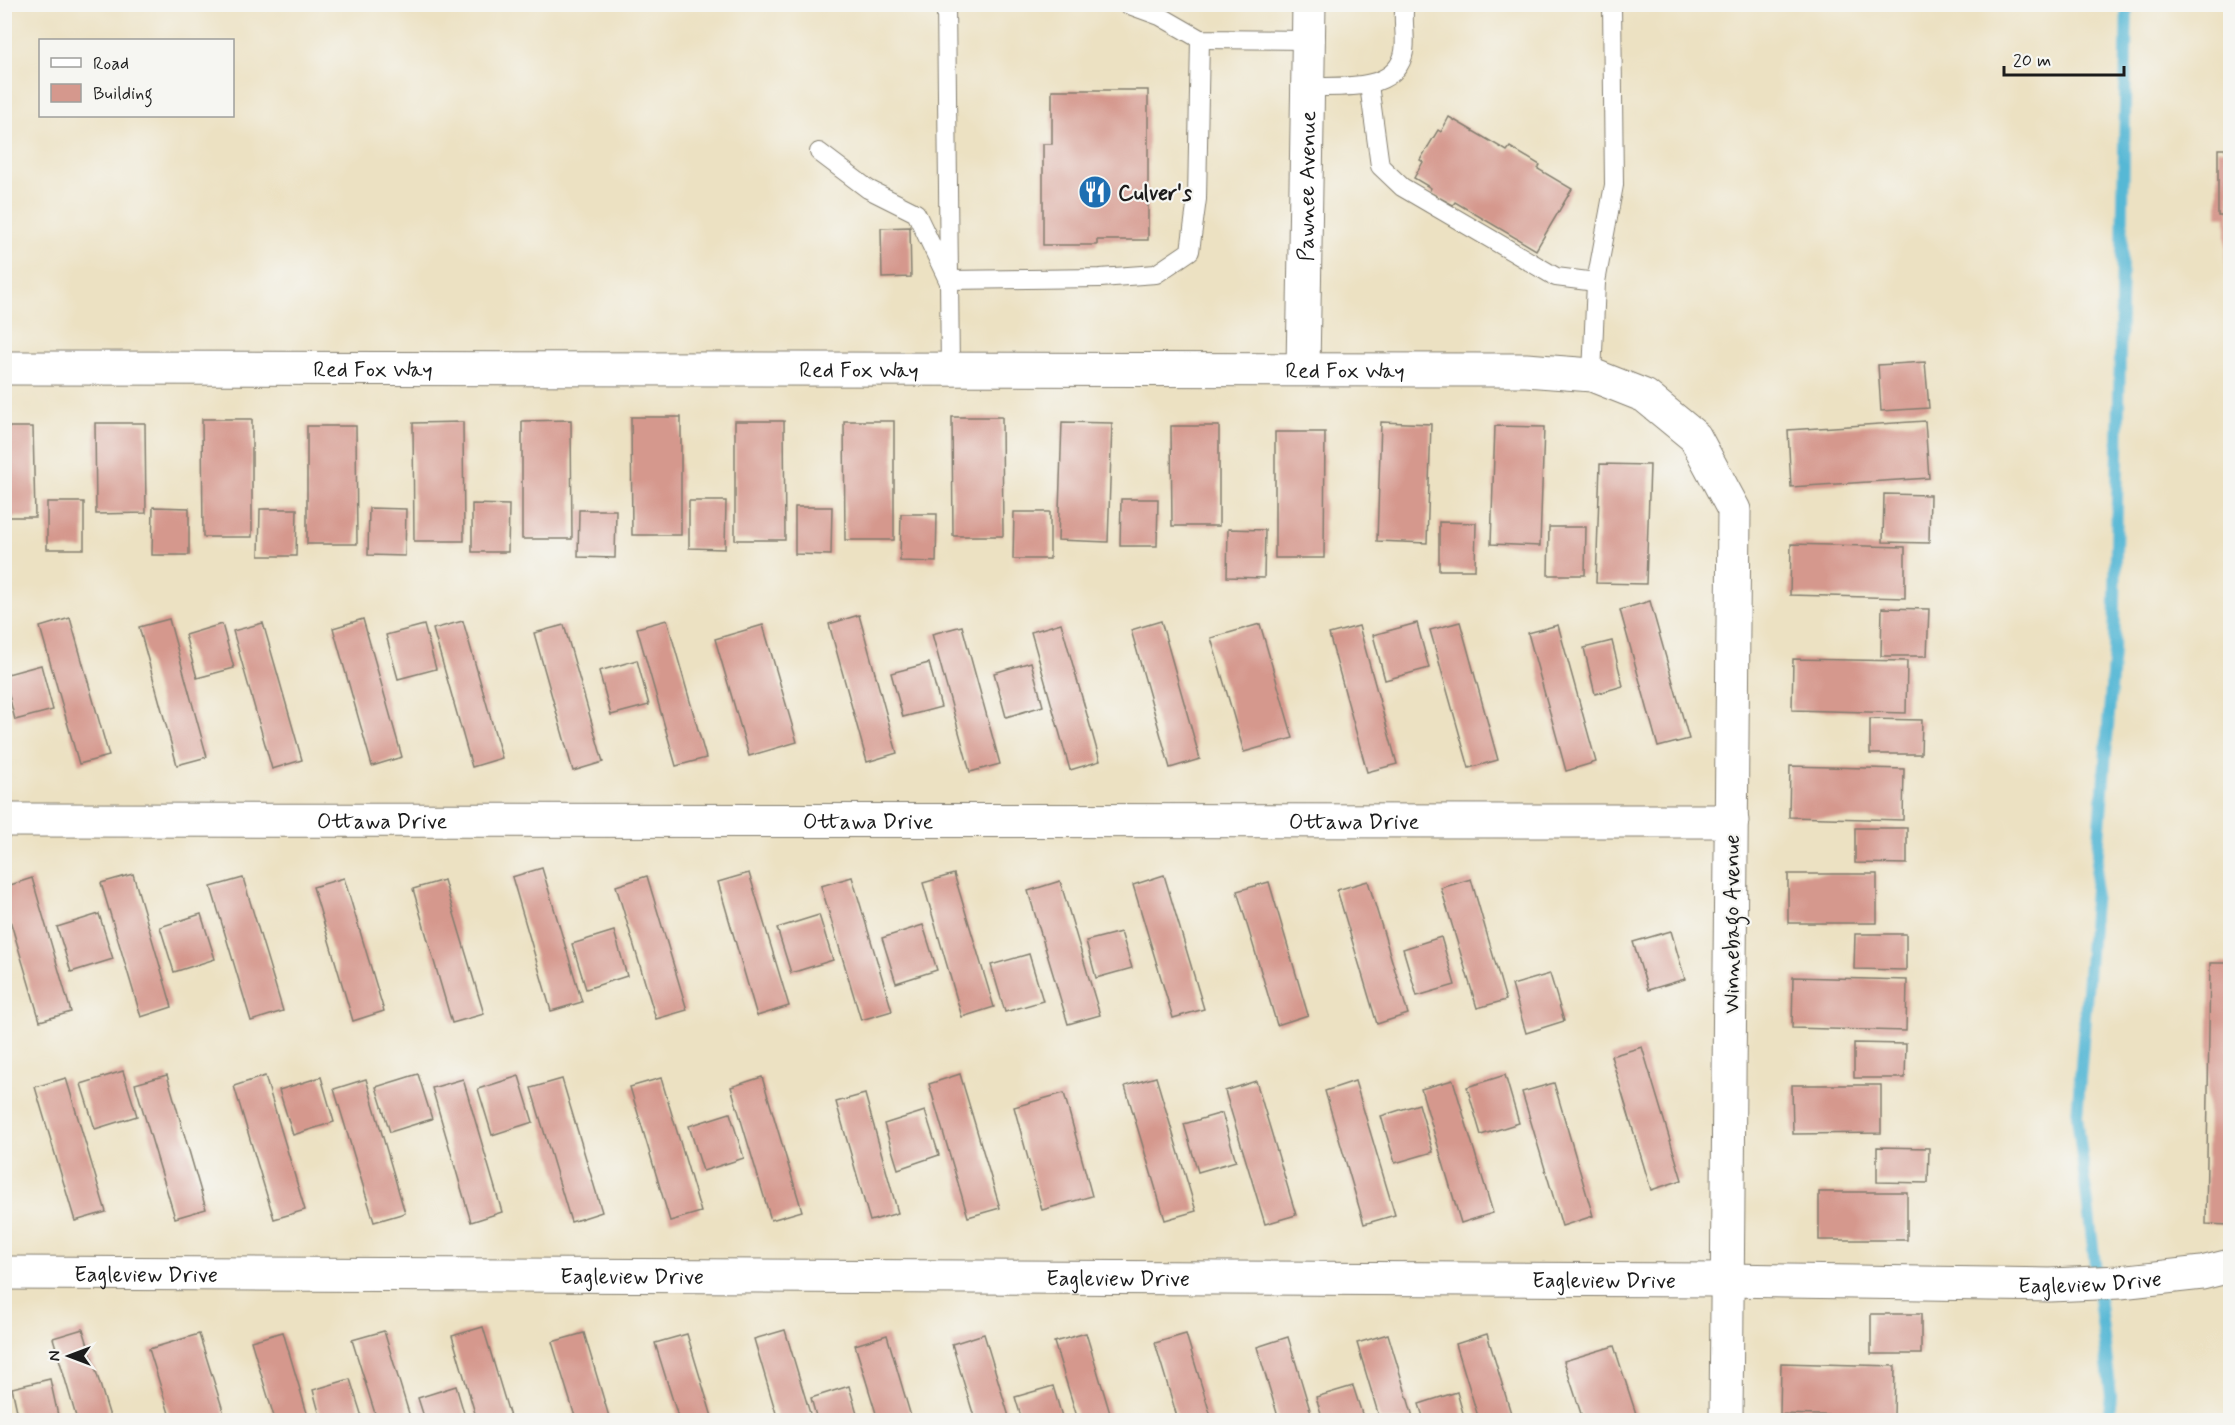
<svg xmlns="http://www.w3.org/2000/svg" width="2235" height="1425" viewBox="0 0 2235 1425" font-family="Mynerve,sans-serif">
  <rect width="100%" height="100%" fill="#f6f6f2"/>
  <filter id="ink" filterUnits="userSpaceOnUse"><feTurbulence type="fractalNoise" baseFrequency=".0167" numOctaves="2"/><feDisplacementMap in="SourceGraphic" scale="12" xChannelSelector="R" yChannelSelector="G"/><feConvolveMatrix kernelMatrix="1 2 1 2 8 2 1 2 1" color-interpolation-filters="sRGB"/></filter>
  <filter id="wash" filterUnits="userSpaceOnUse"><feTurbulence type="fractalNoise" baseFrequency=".008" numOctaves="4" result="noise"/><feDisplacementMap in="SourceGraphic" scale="24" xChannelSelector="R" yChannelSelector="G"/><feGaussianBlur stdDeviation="1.35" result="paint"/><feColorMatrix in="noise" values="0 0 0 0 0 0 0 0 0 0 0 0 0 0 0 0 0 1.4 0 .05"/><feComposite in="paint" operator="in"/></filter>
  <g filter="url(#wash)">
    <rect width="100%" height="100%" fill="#ece1c2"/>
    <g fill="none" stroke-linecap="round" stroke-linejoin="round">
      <!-- stream -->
      <path stroke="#56b8d5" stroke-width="12" d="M 2108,1420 L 2111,1396 L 2077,1116 L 2114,651 L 2127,4"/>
    </g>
    <g id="blocks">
      <!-- building -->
      <g fill="#d5988d">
        <path d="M 1052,90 L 1148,90 L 1148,240 L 1097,240 L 1097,245 L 1043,245 L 1043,144 L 1052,144 Z"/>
        <path d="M 1449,117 L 1507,151 L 1510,147 L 1540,165 L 1538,169 L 1572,189 L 1536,250 L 1455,202 L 1453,205 L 1429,192 L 1431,188 L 1414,178 L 1423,162 L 1420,160 L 1438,130 L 1441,132 Z"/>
        <path d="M 2218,149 L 2230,149 L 2230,311 L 2226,311 L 2226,216 L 2218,216 Z"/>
        <path d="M 910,227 L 911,277 L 882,278 L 881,228 Z"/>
        <path d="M 1925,362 L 1929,408 L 1881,411 L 1878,365 Z"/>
        <path d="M 631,417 L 681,417 L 681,535 L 632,535 Z"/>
        <path d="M 952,417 L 1002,417 L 1003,536 L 953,536 Z"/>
        <path d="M 202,419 L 252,419 L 252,537 L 203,537 Z"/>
        <path d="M 571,420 L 572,539 L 522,539 L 522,421 Z"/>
        <path d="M 735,421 L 784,421 L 785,540 L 735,540 Z"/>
        <path d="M 844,421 L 894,421 L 894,540 L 845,540 Z"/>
        <path d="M 1925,421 L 1929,478 L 1791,487 L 1788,430 Z"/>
        <path d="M 463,422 L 464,541 L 414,541 L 413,423 Z"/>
        <path d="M 1062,422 L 1112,423 L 1108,542 L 1058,540 Z"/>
        <path d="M 1381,422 L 1431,424 L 1427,543 L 1377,541 Z"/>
        <path d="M 95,423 L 145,423 L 146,513 L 96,514 Z"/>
        <path d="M 307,426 L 356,426 L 357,544 L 307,544 Z"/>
        <path d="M 1171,426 L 1219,426 L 1219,526 L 1172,526 Z"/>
        <path d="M 1495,426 L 1544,427 L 1540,546 L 1491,544 Z"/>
        <path d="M 4,427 L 33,427 L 35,517 L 4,517 Z"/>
        <path d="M 1275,432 L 1325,432 L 1324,558 L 1275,558 Z"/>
        <path d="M 1600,464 L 1650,465 L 1646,584 L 1596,583 Z"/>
        <path d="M 1884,494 L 1930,495 L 1929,543 L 1883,542 Z"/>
        <path d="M 1121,499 L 1158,499 L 1157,546 L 1120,546 Z"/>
        <path d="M 689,501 L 726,501 L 725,549 L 689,548 Z"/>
        <rect x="47" y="502" width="37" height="47"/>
        <path d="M 472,504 L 509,505 L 508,552 L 472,552 Z"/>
        <path d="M 153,507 L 189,508 L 189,555 L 152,555 Z"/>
        <path d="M 795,507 L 832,507 L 831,555 L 795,554 Z"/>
        <path d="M 369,508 L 406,509 L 405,556 L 368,555 Z"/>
        <path d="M 260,509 L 297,509 L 296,556 L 259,556 Z"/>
        <path d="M 579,510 L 616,510 L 615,558 L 578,557 Z"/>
        <path d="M 1014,512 L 1050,512 L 1050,559 L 1013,559 Z"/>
        <path d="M 901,514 L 937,514 L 936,562 L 900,561 Z"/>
        <path d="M 1439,522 L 1476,523 L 1475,570 L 1439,570 Z"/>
        <path d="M 1549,527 L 1586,527 L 1585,575 L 1548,575 Z"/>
        <path d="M 1228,529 L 1265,530 L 1264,578 L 1227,577 Z"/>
        <path d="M 1791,544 L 1905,547 L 1905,598 L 1790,595 Z"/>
        <path d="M 1650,601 L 1689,739 L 1658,747 L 1620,610 Z"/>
        <path d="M 1882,608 L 1929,609 L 1927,656 L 1881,656 Z"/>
        <path d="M 859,615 L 897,753 L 867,762 L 829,624 Z"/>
        <path d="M 70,618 L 109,756 L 79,764 L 40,627 Z"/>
        <path d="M 169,619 L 207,757 L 177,765 L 139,627 Z"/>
        <path d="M 363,619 L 402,757 L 372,766 L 333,628 Z"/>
        <path d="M 667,620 L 706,758 L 676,766 L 637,628 Z"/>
        <path d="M 463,621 L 502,758 L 472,767 L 433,629 Z"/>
        <path d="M 1161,621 L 1200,759 L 1170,768 L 1131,630 Z"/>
        <path d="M 1460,622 L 1498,760 L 1469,768 L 1430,630 Z"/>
        <path d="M 263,623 L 302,760 L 272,769 L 233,631 Z"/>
        <path d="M 1061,623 L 1100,761 L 1070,770 L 1031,632 Z"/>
        <path d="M 1417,623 L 1429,668 L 1385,680 L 1373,635 Z"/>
        <path d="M 222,624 L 234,668 L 197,678 L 185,635 Z"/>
        <path d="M 1260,624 L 1293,738 L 1244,752 L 1211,638 Z"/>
        <path d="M 424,625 L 436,669 L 398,679 L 386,635 Z"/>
        <path d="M 564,625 L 603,762 L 573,771 L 534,633 Z"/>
        <path d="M 763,625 L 797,742 L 749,756 L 715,639 Z"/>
        <path d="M 1558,625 L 1596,762 L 1566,771 L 1528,633 Z"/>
        <path d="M 962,626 L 1000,764 L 970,772 L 932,634 Z"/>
        <path d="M 1359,626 L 1397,764 L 1367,772 L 1329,634 Z"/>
        <path d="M 1612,641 L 1623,686 L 1595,694 L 1584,648 Z"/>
        <path d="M 1793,659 L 1907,661 L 1906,713 L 1792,710 Z"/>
        <path d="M 637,660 L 649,705 L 611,715 L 599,671 Z"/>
        <path d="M 1031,662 L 1043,706 L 1006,717 L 994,673 Z"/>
        <path d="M 929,663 L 941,707 L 903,717 L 891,673 Z"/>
        <path d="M 41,665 L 53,710 L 15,720 L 4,675 Z"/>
        <path d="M 1870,719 L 1922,720 L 1921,754 L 1870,754 Z"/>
        <path d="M 1790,766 L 1904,769 L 1903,820 L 1789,817 Z"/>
        <path d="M 1855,828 L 1907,828 L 1907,864 L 1855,863 Z"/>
        <path d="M 542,868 L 582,1002 L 551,1011 L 512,877 Z"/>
        <path d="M 749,873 L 789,1006 L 757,1016 L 718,882 Z"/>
        <path d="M 133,874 L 172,1007 L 141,1017 L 101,883 Z"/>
        <path d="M 954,874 L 994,1007 L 962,1017 L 923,883 Z"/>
        <rect x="1788" y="874" width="89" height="49"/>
        <path d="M 1164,875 L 1204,1009 L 1173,1018 L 1133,885 Z"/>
        <path d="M 647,876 L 687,1010 L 656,1019 L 616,886 Z"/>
        <path d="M 852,877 L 892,1011 L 861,1020 L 821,886 Z"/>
        <path d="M 32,878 L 71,1012 L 40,1021 L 4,900 L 4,887 Z"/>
        <path d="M 243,878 L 283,1011 L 251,1021 L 211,887 Z"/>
        <path d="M 344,878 L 384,1011 L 353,1021 L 313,887 Z"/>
        <path d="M 1471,879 L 1506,1000 L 1477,1008 L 1441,888 Z"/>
        <path d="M 444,880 L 484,1014 L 452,1023 L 413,889 Z"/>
        <path d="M 1060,881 L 1100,1015 L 1068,1024 L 1028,891 Z"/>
        <path d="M 1368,881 L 1408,1014 L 1377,1024 L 1337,890 Z"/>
        <path d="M 1269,882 L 1308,1015 L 1277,1025 L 1237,891 Z"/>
        <path d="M 99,914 L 113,959 L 71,972 L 57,927 Z"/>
        <path d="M 201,914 L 215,959 L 174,972 L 160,927 Z"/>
        <path d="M 819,915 L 833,960 L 791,973 L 777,928 Z"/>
        <path d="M 923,925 L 937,970 L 896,983 L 882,938 Z"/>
        <path d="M 614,931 L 627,976 L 586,989 L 572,944 Z"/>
        <path d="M 1671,931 L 1685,979 L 1648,990 L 1633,942 Z"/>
        <path d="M 1121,932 L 1132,968 L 1096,978 L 1086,941 Z"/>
        <path d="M 1855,934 L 1906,934 L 1906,970 L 1854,969 Z"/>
        <path d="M 1441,937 L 1455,985 L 1417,996 L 1403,949 Z"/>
        <path d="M 1029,954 L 1043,1001 L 1005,1012 L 991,965 Z"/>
        <path d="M 2210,963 L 2230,963 L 2230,1225 L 2206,1224 Z"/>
        <path d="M 1550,974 L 1564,1021 L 1526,1033 L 1512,985 Z"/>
        <path d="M 1793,977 L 1907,980 L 1906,1031 L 1792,1028 Z"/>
        <path d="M 1854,1043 L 1906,1044 L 1905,1078 L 1854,1078 Z"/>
        <path d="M 1642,1047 L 1682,1180 L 1651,1190 L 1611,1056 Z"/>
        <path d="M 123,1071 L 137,1116 L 95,1129 L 81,1084 Z"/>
        <path d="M 418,1074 L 432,1119 L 390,1132 L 376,1087 Z"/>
        <path d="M 960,1074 L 1000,1208 L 968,1217 L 929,1084 Z"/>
        <path d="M 167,1075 L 206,1209 L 175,1218 L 135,1084 Z"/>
        <path d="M 1505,1075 L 1519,1123 L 1481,1135 L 1467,1087 Z"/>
        <path d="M 265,1076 L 305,1210 L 274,1219 L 234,1086 Z"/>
        <path d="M 519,1076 L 533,1122 L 492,1135 L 478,1089 Z"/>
        <path d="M 321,1077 L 334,1122 L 293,1135 L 279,1090 Z"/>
        <path d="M 762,1077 L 802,1211 L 771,1220 L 731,1087 Z"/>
        <path d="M 1156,1077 L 1196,1211 L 1165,1220 L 1125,1086 Z"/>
        <path d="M 66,1078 L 106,1212 L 75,1221 L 35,1087 Z"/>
        <path d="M 661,1078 L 701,1212 L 670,1221 L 630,1087 Z"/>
        <path d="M 366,1079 L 405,1213 L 374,1222 L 334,1089 Z"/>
        <path d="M 463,1079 L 502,1212 L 471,1222 L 432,1088 Z"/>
        <path d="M 562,1079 L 602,1212 L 571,1222 L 531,1088 Z"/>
        <path d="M 1453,1080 L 1493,1213 L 1461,1223 L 1421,1089 Z"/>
        <path d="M 1256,1081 L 1296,1215 L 1265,1224 L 1225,1091 Z"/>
        <path d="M 1355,1081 L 1395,1215 L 1364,1224 L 1325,1091 Z"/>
        <path d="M 1554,1083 L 1593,1216 L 1562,1226 L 1522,1092 Z"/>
        <path d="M 1792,1085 L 1881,1085 L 1881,1133 L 1793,1134 Z"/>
        <path d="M 1064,1093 L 1092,1196 L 1042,1210 L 1014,1107 Z"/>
        <path d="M 865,1094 L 898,1213 L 870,1221 L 836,1102 Z"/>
        <path d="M 1419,1104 L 1433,1152 L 1395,1163 L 1381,1116 Z"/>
        <path d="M 925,1111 L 939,1155 L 898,1169 L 884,1124 Z"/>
        <path d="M 730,1113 L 744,1158 L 703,1171 L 689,1126 Z"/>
        <path d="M 1222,1113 L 1236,1161 L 1198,1172 L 1184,1124 Z"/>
        <path d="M 1877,1147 L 1929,1148 L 1928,1183 L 1877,1182 Z"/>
        <rect x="1819" y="1192" width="88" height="48"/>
        <rect x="1871" y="1314" width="50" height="40"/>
        <path d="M 483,1327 L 511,1420 L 477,1420 L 452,1336 Z"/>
        <path d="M 83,1329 L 111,1420 L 77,1420 L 53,1338 Z"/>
        <path d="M 785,1330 L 812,1420 L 778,1420 L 754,1339 Z"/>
        <path d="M 384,1331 L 411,1420 L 377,1420 L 352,1340 Z"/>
        <path d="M 283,1332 L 309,1420 L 275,1420 L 251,1341 Z"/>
        <path d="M 584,1333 L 610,1420 L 576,1420 L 552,1342 Z"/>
        <path d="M 1086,1333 L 1112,1420 L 1078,1420 L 1054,1342 Z"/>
        <path d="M 199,1334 L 226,1420 L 171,1420 L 149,1349 Z"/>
        <path d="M 687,1334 L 713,1420 L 679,1420 L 655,1343 Z"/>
        <path d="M 984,1334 L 1010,1420 L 975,1420 L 952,1344 Z"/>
        <path d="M 1186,1334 L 1212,1420 L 1178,1420 L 1155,1343 Z"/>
        <path d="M 1388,1334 L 1414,1420 L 1380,1420 L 1357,1343 Z"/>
        <path d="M 1487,1334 L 1513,1420 L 1479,1420 L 1456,1344 Z"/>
        <path d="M 887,1335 L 912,1420 L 878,1420 L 855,1345 Z"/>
        <path d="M 1288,1337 L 1313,1420 L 1279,1420 L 1257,1347 Z"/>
        <path d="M 1614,1346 L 1638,1420 L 1583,1420 L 1564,1361 Z"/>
        <path d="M 1781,1363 L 1895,1366 L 1894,1417 L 1780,1414 Z"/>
        <path d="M 50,1379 L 59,1420 L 19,1420 L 12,1388 Z"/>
        <path d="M 350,1379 L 363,1420 L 321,1420 L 313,1390 Z"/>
        <path d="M 456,1386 L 466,1420 L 425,1420 L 418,1398 Z"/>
        <path d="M 849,1386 L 859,1420 L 817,1420 L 811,1398 Z"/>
        <path d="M 1053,1386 L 1063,1420 L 1022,1420 L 1015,1397 Z"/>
        <path d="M 1353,1386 L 1364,1420 L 1323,1420 L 1316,1397 Z"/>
        <path d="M 1457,1392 L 1465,1420 L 1424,1420 L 1419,1404 Z"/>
      </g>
    </g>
  </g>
  <g filter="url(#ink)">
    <use href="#blocks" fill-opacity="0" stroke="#847e6f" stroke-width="1.5"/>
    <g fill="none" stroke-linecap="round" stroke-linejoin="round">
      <!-- lane casing -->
      <g stroke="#847e6f" stroke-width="20">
        <g id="lane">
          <path d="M 946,4 L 950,369"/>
          <path d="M 1127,4 L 1160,16 L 1200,39 L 1308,40"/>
          <path d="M 1369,85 L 1380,166 L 1402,187 L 1556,277 L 1596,282"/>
          <path d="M 1307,87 C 1337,86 1392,93 1403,56 C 1408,40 1401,21 1405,4"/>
          <path d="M 819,152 L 868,189 L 916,213 L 948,280 L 1100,278 L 1156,274 L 1190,251 L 1197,199 L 1200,39"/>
          <path d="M 1592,375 L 1596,282 L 1614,185 L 1612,4"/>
        </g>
      </g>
      <!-- street casing -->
      <g stroke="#847e6f" stroke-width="35">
        <g id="street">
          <path id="s1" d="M 4,368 L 1526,370 L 1592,375 L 1645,396 L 1695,437 L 1734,510 L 1726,1420"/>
          <path id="s2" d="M 1303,369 L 1309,4"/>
          <path id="s3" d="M 4,820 L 1732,821"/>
          <path id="s4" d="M 4,1273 L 1728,1280 L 2050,1285 L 2120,1282 L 2202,1273 L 2230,1266"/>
        </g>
      </g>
      <!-- lane -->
      <use href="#lane" stroke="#fff" stroke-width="18"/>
      <!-- street -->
      <use href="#street" stroke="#fff" stroke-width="33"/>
    </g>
  </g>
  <!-- icons -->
  <defs>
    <g id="restaurant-disc" transform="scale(1.725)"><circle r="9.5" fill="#1f6fb2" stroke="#f6f6f2"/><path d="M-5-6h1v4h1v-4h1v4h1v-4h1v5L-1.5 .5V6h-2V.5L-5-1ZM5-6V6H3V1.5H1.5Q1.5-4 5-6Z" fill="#fff"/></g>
  </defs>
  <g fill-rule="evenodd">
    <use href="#restaurant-disc" x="1095" y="192"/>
  </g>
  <g text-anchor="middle" stroke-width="4.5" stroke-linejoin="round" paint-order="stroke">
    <!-- street labels -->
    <g font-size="22" fill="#1c1c1c" stroke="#f6f6f2">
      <text dy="8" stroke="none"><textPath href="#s2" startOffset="183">Pawnee Avenue</textPath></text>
      <text dy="8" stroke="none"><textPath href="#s1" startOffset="369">Red Fox Way</textPath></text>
      <text dy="8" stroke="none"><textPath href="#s1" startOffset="855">Red Fox Way</textPath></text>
      <text dy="8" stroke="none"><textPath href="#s1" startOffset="1341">Red Fox Way</textPath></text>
      <text dy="8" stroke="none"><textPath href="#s3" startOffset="378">Ottawa Drive</textPath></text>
      <text dy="8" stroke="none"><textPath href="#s3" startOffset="864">Ottawa Drive</textPath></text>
      <text dy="8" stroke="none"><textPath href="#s3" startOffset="1350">Ottawa Drive</textPath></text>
      <text transform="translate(1731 924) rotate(-90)" y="8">Winnebago Avenue</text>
      <text dy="8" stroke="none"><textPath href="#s4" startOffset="142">Eagleview Drive</textPath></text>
      <text dy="8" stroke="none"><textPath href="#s4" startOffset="628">Eagleview Drive</textPath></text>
      <text dy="8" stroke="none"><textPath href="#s4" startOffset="1114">Eagleview Drive</textPath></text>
      <text dy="8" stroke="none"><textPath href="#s4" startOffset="1600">Eagleview Drive</textPath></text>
      <text dy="8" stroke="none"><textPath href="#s4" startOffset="2086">Eagleview Drive</textPath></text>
    </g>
    <!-- poi labels -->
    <g font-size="22" font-weight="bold" fill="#1c1c1c" stroke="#f6f6f2" text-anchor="start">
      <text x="1118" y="200">Culver's</text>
    </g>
  </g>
  <!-- margin -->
  <rect width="2235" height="1425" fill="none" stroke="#f6f6f2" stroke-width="24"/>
  <!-- legend -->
  <rect x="39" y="39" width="195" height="78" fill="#f6f6f2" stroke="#9f9f9c" stroke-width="1.5"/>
  <rect x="51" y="58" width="30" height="9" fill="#ffffff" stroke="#9f9f9c" stroke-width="1.5"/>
  <text x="93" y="69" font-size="18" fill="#1c1c1c">Road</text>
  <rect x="51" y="84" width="30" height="18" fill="#d5988d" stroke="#9f9f9c" stroke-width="1.5"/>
  <text x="93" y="99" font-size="18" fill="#1c1c1c">Building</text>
  <!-- north arrow -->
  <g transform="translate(69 1356) rotate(270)" stroke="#f6f6f2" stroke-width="4.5" paint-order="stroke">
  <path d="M0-4.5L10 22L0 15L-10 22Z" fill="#1c1c1c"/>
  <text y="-9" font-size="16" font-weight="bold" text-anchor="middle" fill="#1c1c1c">N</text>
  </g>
  <!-- scale -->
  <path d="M2004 66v9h120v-9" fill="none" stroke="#1c1c1c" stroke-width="3"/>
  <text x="2013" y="66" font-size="18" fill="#1c1c1c" stroke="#f6f6f2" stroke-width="4.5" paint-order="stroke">20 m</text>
</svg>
